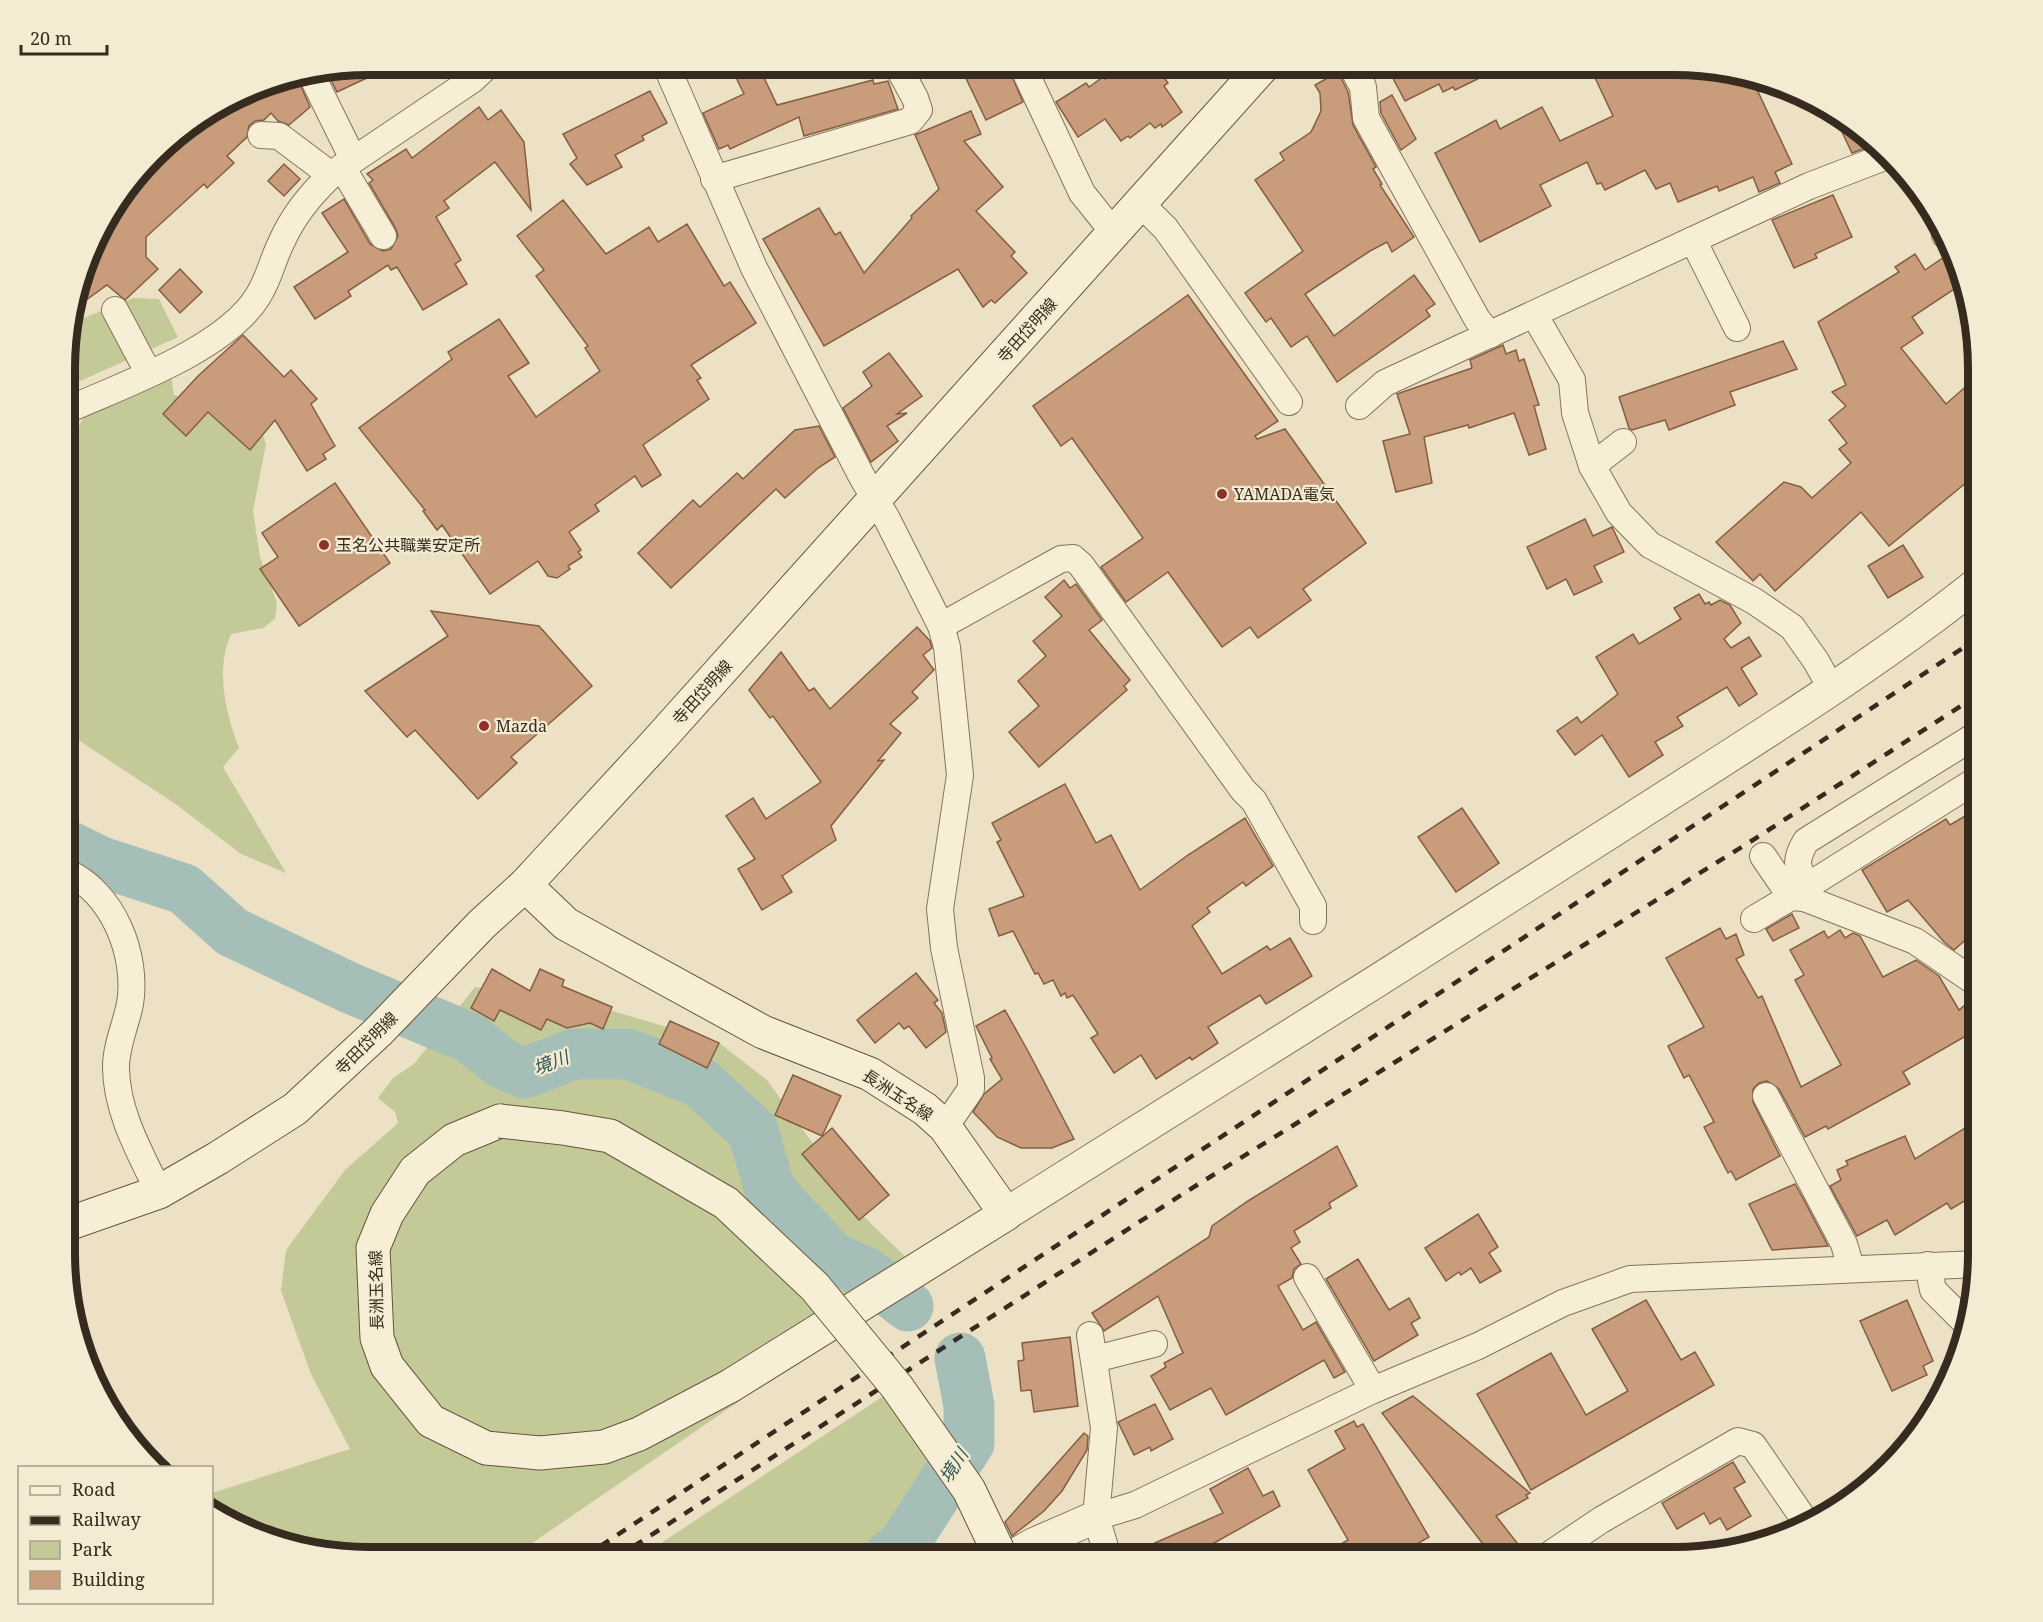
<svg xmlns="http://www.w3.org/2000/svg" width="2043" height="1622" viewBox="0 0 2043 1622" font-family="'Noto Serif','Noto Sans JP',serif">
  <rect width="100%" height="100%" fill="#ece1c4"/>
  <!-- green -->
  <g fill="#c3ca98">
    <path d="M 133,298 L 159,299 L 178,337 L 67,387 L 69,324 Z"/>
    <path d="M 171,376 L 174,395 L 257,419 L 266,444 L 253,511 L 260,557 L 277,603 L 275,619 L 263,628 L 231,634 C 215,669 226,715 239,748 L 223,767 L 286,873 L 241,854 L 177,805 L 66,732 L 67,447 L 84,417 Z"/>
    <path d="M 475,987 L 592,1005 L 718,1042 L 767,1080 L 829,1166 L 858,1211 L 917,1268 L 849,1326 L 512,1557 L 350,1557 L 253,1534 L 212,1509 L 212,1493 L 350,1449 L 311,1374 L 281,1291 L 286,1250 L 345,1170 L 398,1123 L 395,1112 L 378,1098 L 393,1078 L 414,1064 Z"/>
    <path d="M 897,1387 L 976,1453 L 902,1547 L 888,1557 L 640,1557 Z"/>
  </g>
  <g fill="none" stroke-linecap="round" stroke-linejoin="round">
    <!-- river -->
    <g stroke="#a5bfb8" stroke-width="51">
      <path d="M 66,845 L 101,862 L 184,889 L 232,932 L 350,988 L 470,1038 L 503,1064 L 525,1073 L 574,1054 L 628,1054 L 700,1082 L 753,1131 L 770,1190 L 832,1257 L 867,1273 L 908,1306"/>
      <path d="M 888,1557 L 902,1547 L 969,1443 L 969,1406 L 960,1358"/>
    </g>
  </g>
  <!-- building -->
  <g fill="#c99d7b" stroke="#845e42" stroke-width="1.5">
    <path d="M 369,64 L 387,65 L 388,68 L 337,92 L 327,72 Z"/>
    <path d="M 730,65 L 758,65 L 777,105 L 873,80 L 874,84 L 888,81 L 898,109 L 804,136 L 799,117 L 730,149 L 728,145 L 719,149 L 703,113 L 744,94 Z"/>
    <path d="M 978,65 L 1007,65 L 1023,102 L 986,120 L 963,72 Z"/>
    <path d="M 1124,65 L 1155,65 L 1168,83 L 1164,86 L 1182,112 L 1162,127 L 1161,124 L 1155,128 L 1150,123 L 1130,138 L 1128,136 L 1121,141 L 1105,119 L 1078,137 L 1056,102 L 1086,83 L 1089,87 L 1103,77 L 1105,79 Z"/>
    <path d="M 1386,65 L 1506,65 L 1455,90 L 1453,87 L 1443,92 L 1439,84 L 1405,101 Z"/>
    <path d="M 1589,65 L 1693,65 L 1752,79 L 1792,164 L 1775,172 L 1780,183 L 1759,192 L 1753,177 L 1719,191 L 1717,186 L 1678,202 L 1670,183 L 1656,189 L 1645,170 L 1605,190 L 1601,183 L 1597,184 L 1587,162 L 1540,185 L 1551,206 L 1480,242 L 1435,153 L 1496,120 L 1500,129 L 1542,107 L 1560,141 L 1613,116 Z"/>
    <path d="M 1338,72 L 1348,92 L 1353,125 L 1376,167 L 1373,169 L 1382,184 L 1380,185 L 1414,237 L 1392,252 L 1387,242 L 1370,251 L 1305,294 L 1334,336 L 1414,275 L 1435,304 L 1426,310 L 1430,316 L 1337,382 L 1307,336 L 1291,347 L 1271,318 L 1266,322 L 1245,293 L 1303,251 L 1255,180 L 1284,160 L 1280,153 L 1311,132 L 1321,111 L 1320,93 L 1315,85 Z"/>
    <path d="M 297,77 L 310,107 L 289,125 L 278,121 L 271,113 L 264,120 L 255,121 L 249,126 L 247,137 L 227,156 L 234,163 L 207,188 L 204,184 L 146,237 L 146,257 L 158,269 L 125,300 L 107,285 L 75,308 L 105,217 L 169,140 L 271,81 Z"/>
    <path d="M 650,91 L 667,123 L 642,136 L 644,140 L 615,155 L 622,167 L 587,185 L 570,164 L 577,158 L 563,134 Z"/>
    <path d="M 1392,95 L 1416,139 L 1401,150 L 1381,113 L 1380,102 Z"/>
    <path d="M 479,107 L 488,120 L 501,110 L 524,142 L 531,210 L 495,162 L 444,201 L 449,208 L 436,217 L 461,260 L 455,264 L 467,284 L 423,310 L 397,267 L 391,270 L 388,265 L 348,291 L 351,296 L 315,319 L 294,287 L 348,252 L 322,213 L 344,199 L 370,244 L 383,251 L 391,249 L 398,236 L 396,229 L 369,183 L 373,180 L 367,174 L 406,149 L 412,158 Z"/>
    <path d="M 971,111 L 981,134 L 964,141 L 1003,187 L 976,211 L 1015,252 L 1011,256 L 1027,273 L 995,303 L 991,300 L 983,307 L 958,269 L 824,346 L 763,239 L 819,208 L 835,235 L 840,232 L 864,273 L 912,218 L 911,216 L 939,189 L 915,135 Z"/>
    <path d="M 1834,115 L 1875,140 L 1877,144 L 1852,153 Z"/>
    <path d="M 284,164 L 300,179 L 284,196 L 268,181 Z"/>
    <path d="M 1833,195 L 1852,237 L 1815,254 L 1817,258 L 1794,268 L 1772,220 Z"/>
    <path d="M 563,200 L 606,254 L 649,227 L 658,242 L 687,224 L 724,286 L 730,282 L 756,323 L 691,365 L 701,378 L 697,380 L 709,399 L 643,445 L 661,475 L 642,487 L 635,476 L 595,505 L 599,511 L 569,532 L 581,550 L 578,552 L 582,557 L 568,566 L 570,569 L 557,578 L 548,576 L 538,561 L 490,594 L 442,525 L 437,530 L 423,511 L 425,510 L 359,428 L 452,359 L 448,352 L 499,319 L 529,363 L 508,376 L 536,417 L 600,371 L 585,348 L 588,346 L 536,276 L 544,270 L 517,236 Z"/>
    <path d="M 1953,251 L 1965,282 L 1912,317 L 1923,333 L 1901,348 L 1946,404 L 1978,376 L 1978,473 L 1889,546 L 1861,512 L 1775,591 L 1760,574 L 1753,581 L 1716,542 L 1784,482 L 1801,487 L 1812,498 L 1851,463 L 1839,449 L 1847,443 L 1829,420 L 1846,406 L 1832,392 L 1846,385 L 1818,322 L 1899,272 L 1895,267 L 1915,254 L 1925,270 Z"/>
    <path d="M 180,269 L 202,292 L 180,313 L 159,290 Z"/>
    <path d="M 1188,295 L 1278,421 L 1255,436 L 1257,439 L 1285,429 L 1366,543 L 1303,589 L 1311,600 L 1258,638 L 1250,627 L 1222,647 L 1168,572 L 1126,602 L 1101,567 L 1143,538 L 1072,438 L 1061,446 L 1033,406 Z"/>
    <path d="M 243,335 L 284,377 L 291,370 L 317,399 L 311,404 L 335,446 L 323,454 L 326,459 L 307,471 L 275,420 L 250,450 L 208,412 L 186,436 L 163,414 L 198,376 Z"/>
    <path d="M 1783,341 L 1797,369 L 1730,392 L 1735,405 L 1669,430 L 1665,420 L 1632,430 L 1629,428 L 1619,397 Z"/>
    <path d="M 1503,345 L 1506,354 L 1516,350 L 1519,361 L 1524,359 L 1539,405 L 1534,406 L 1546,449 L 1529,455 L 1514,413 L 1469,428 L 1468,425 L 1424,437 L 1432,483 L 1396,492 L 1383,441 L 1410,434 L 1397,394 L 1472,368 L 1470,360 Z"/>
    <path d="M 889,353 L 922,396 L 897,414 L 907,413 L 887,426 L 898,441 L 871,462 L 843,408 L 872,386 L 863,372 Z"/>
    <path d="M 819,426 L 835,457 L 818,468 L 785,498 L 776,489 L 671,588 L 638,553 L 693,500 L 700,507 L 737,473 L 743,479 L 795,430 Z"/>
    <path d="M 335,483 L 390,563 L 299,626 L 260,569 L 278,557 L 262,533 Z"/>
    <path d="M 1585,519 L 1593,536 L 1612,527 L 1624,552 L 1594,566 L 1602,582 L 1574,595 L 1566,579 L 1547,589 L 1527,547 Z"/>
    <path d="M 1903,545 L 1923,577 L 1888,598 L 1868,566 Z"/>
    <path d="M 1064,580 L 1070,588 L 1076,584 L 1102,620 L 1089,630 L 1130,680 L 1124,686 L 1127,690 L 1039,767 L 1009,732 L 1039,706 L 1018,681 L 1046,656 L 1033,641 L 1062,616 L 1045,597 Z"/>
    <path d="M 1699,594 L 1705,604 L 1709,602 L 1711,605 L 1720,600 L 1730,605 L 1741,623 L 1724,639 L 1731,648 L 1749,637 L 1761,656 L 1741,668 L 1757,694 L 1739,706 L 1727,687 L 1677,717 L 1683,726 L 1655,742 L 1663,755 L 1629,777 L 1602,735 L 1575,755 L 1557,731 L 1577,717 L 1581,723 L 1618,694 L 1596,657 L 1633,634 L 1639,644 L 1681,619 L 1674,608 Z"/>
    <path d="M 431,611 L 539,626 L 592,686 L 511,757 L 517,763 L 478,799 L 415,730 L 407,737 L 365,691 L 448,636 Z"/>
    <path d="M 917,627 L 930,641 L 932,648 L 923,655 L 934,670 L 912,692 L 918,698 L 890,724 L 901,733 L 878,761 L 884,760 L 831,826 L 836,840 L 782,876 L 792,892 L 762,910 L 738,869 L 755,859 L 726,816 L 753,798 L 766,819 L 821,782 L 773,716 L 770,718 L 749,690 L 781,652 L 809,691 L 814,688 L 830,709 Z"/>
    <path d="M 1065,784 L 1096,843 L 1111,835 L 1140,890 L 1188,855 L 1245,818 L 1273,866 L 1246,886 L 1243,882 L 1207,908 L 1210,912 L 1192,926 L 1222,974 L 1267,946 L 1270,950 L 1290,938 L 1312,976 L 1266,1004 L 1260,995 L 1208,1027 L 1218,1043 L 1192,1060 L 1190,1057 L 1156,1079 L 1141,1055 L 1114,1073 L 1091,1038 L 1098,1034 L 1073,995 L 1067,998 L 1065,993 L 1061,996 L 1053,980 L 1044,984 L 1038,973 L 1035,974 L 1013,931 L 999,936 L 989,909 L 1024,896 L 997,842 L 1001,840 L 992,823 Z"/>
    <path d="M 1462,808 L 1499,863 L 1456,892 L 1418,837 Z"/>
    <path d="M 1965,816 L 1978,839 L 1978,929 L 1954,950 L 1944,942 L 1908,900 L 1887,912 L 1862,870 L 1946,819 L 1950,825 Z"/>
    <path d="M 1792,914 L 1799,928 L 1773,941 L 1766,929 Z"/>
    <path d="M 1720,928 L 1726,939 L 1736,934 L 1744,955 L 1736,959 L 1758,998 L 1762,996 L 1801,1087 L 1841,1065 L 1795,980 L 1804,975 L 1790,950 L 1824,931 L 1828,938 L 1840,930 L 1845,938 L 1853,933 L 1860,936 L 1883,977 L 1916,960 L 1939,976 L 1959,1010 L 1973,998 L 1978,999 L 1978,1029 L 1903,1072 L 1910,1084 L 1828,1129 L 1826,1126 L 1805,1137 L 1779,1089 L 1767,1081 L 1759,1083 L 1753,1089 L 1753,1102 L 1780,1156 L 1736,1180 L 1731,1171 L 1728,1173 L 1704,1127 L 1714,1122 L 1689,1075 L 1684,1078 L 1668,1046 L 1704,1027 L 1666,958 Z"/>
    <path d="M 492,969 L 530,991 L 540,969 L 564,980 L 562,986 L 612,1007 L 603,1029 L 590,1023 L 567,1028 L 547,1019 L 541,1030 L 500,1010 L 494,1021 L 471,1008 Z"/>
    <path d="M 916,973 L 938,1000 L 934,1003 L 942,1013 L 946,1032 L 926,1048 L 909,1026 L 904,1029 L 899,1023 L 875,1043 L 857,1020 Z"/>
    <path d="M 1005,1010 L 1029,1053 L 1074,1139 L 1052,1148 L 1021,1148 L 997,1137 L 973,1112 L 984,1094 L 1002,1079 L 990,1059 L 992,1058 L 976,1026 Z"/>
    <path d="M 670,1021 L 719,1043 L 707,1068 L 659,1044 Z"/>
    <path d="M 793,1075 L 841,1096 L 822,1136 L 775,1115 Z"/>
    <path d="M 1978,1120 L 1978,1193 L 1951,1209 L 1947,1203 L 1895,1235 L 1887,1220 L 1857,1236 L 1830,1186 L 1841,1180 L 1837,1170 L 1848,1165 L 1846,1161 L 1905,1136 L 1915,1159 Z"/>
    <path d="M 832,1128 L 889,1195 L 859,1220 L 802,1154 Z"/>
    <path d="M 1337,1146 L 1357,1186 L 1329,1203 L 1331,1208 L 1294,1231 L 1300,1242 L 1291,1248 L 1301,1264 L 1294,1269 L 1292,1278 L 1278,1286 L 1303,1330 L 1316,1322 L 1345,1372 L 1334,1378 L 1324,1360 L 1226,1415 L 1211,1388 L 1170,1410 L 1151,1376 L 1166,1367 L 1164,1363 L 1183,1353 L 1158,1296 L 1104,1331 L 1092,1313 L 1209,1237 L 1212,1226 L 1248,1201 Z"/>
    <path d="M 1795,1184 L 1804,1200 L 1828,1246 L 1772,1250 L 1749,1204 Z"/>
    <path d="M 1478,1214 L 1498,1247 L 1489,1253 L 1501,1271 L 1480,1283 L 1471,1268 L 1461,1275 L 1459,1272 L 1446,1281 L 1425,1248 Z"/>
    <path d="M 1358,1259 L 1389,1310 L 1409,1298 L 1420,1318 L 1411,1323 L 1418,1335 L 1374,1361 L 1326,1279 Z"/>
    <path d="M 1646,1300 L 1681,1360 L 1695,1352 L 1714,1385 L 1531,1490 L 1477,1394 L 1551,1353 L 1586,1415 L 1628,1391 L 1592,1329 Z"/>
    <path d="M 1907,1300 L 1933,1361 L 1923,1366 L 1927,1375 L 1892,1391 L 1860,1321 Z"/>
    <path d="M 1070,1337 L 1078,1406 L 1034,1412 L 1031,1390 L 1021,1391 L 1018,1361 L 1024,1360 L 1022,1343 Z"/>
    <path d="M 1413,1396 L 1530,1493 L 1526,1495 L 1528,1498 L 1496,1516 L 1528,1557 L 1493,1557 L 1382,1413 Z"/>
    <path d="M 1155,1404 L 1173,1439 L 1151,1451 L 1150,1447 L 1134,1455 L 1118,1422 Z"/>
    <path d="M 1354,1421 L 1357,1427 L 1363,1424 L 1429,1537 L 1395,1557 L 1319,1557 L 1348,1540 L 1308,1470 L 1345,1449 L 1335,1431 Z"/>
    <path d="M 1084,1433 L 1088,1436 L 1087,1450 L 1062,1491 L 1044,1511 L 1012,1536 L 1005,1522 Z"/>
    <path d="M 1733,1462 L 1745,1482 L 1734,1488 L 1751,1516 L 1727,1530 L 1720,1518 L 1710,1524 L 1704,1513 L 1677,1529 L 1662,1503 Z"/>
    <path d="M 1248,1468 L 1263,1496 L 1273,1491 L 1280,1506 L 1214,1543 L 1218,1551 L 1204,1557 L 1123,1557 L 1223,1513 L 1210,1489 Z"/>
  </g>
  <g fill="none" stroke-linecap="round" stroke-linejoin="round">
    <!-- minor casing -->
    <g stroke="#86735b" stroke-width="28">
      <g id="minor">
        <path d="M 666,65 L 754,268 L 862,477 L 887,519 L 941,626 L 947,647 L 960,775 L 940,909 L 944,948 L 971,1078 L 971,1089 L 945,1127"/>
        <path d="M 1022,65 L 1082,193 L 1114,233"/>
        <path d="M 1351,65 L 1363,87 L 1366,118 L 1477,319 L 1490,335"/>
        <path d="M 311,74 L 353,159"/>
        <path d="M 261,135 L 279,136 L 331,175"/>
        <path d="M 342,167 L 383,236"/>
        <path d="M 714,179 L 910,121 L 919,110 L 915,98 L 897,65"/>
        <path d="M 1140,203 L 1166,229 L 1289,402"/>
        <path d="M 1945,232 L 1945,235"/>
        <path d="M 1693,240 L 1737,328"/>
        <path d="M 115,310 L 149,374"/>
        <path d="M 1535,316 L 1572,380 L 1575,413 L 1592,466 L 1619,513 L 1650,545 L 1754,601 L 1792,627 L 1816,661 L 1831,688"/>
        <path d="M 1359,406 L 1385,383 L 1809,186 L 1887,156"/>
        <path d="M 67,410 C 123,385 226,349 258,296 C 269,279 273,258 282,241 C 293,216 312,193 331,175 L 472,80 L 488,65"/>
        <path d="M 1592,466 L 1623,442"/>
        <path d="M 941,626 L 1061,559 L 1073,558 L 1081,565 L 1243,790 L 1254,801 L 1313,906 L 1313,921"/>
        <path d="M 1763,856 L 1791,897"/>
        <path d="M 66,872 C 113,892 138,955 130,1004 C 126,1024 116,1046 116,1067 C 116,1111 140,1153 159,1192"/>
        <path d="M 1806,887 L 1978,779"/>
        <path d="M 1804,898 C 1809,870 1787,873 1806,841 L 1978,734"/>
        <path d="M 1754,919 L 1791,897 L 1804,898 L 1915,941 L 1978,984"/>
        <path d="M 1766,1096 L 1844,1244 L 1851,1268"/>
        <path d="M 1928,1265 L 1933,1290 L 1966,1323"/>
        <path d="M 1307,1277 L 1373,1390"/>
        <path d="M 1090,1335 L 1104,1428 L 1096,1517 L 1108,1557"/>
        <path d="M 1095,1359 L 1154,1344"/>
        <path d="M 1096,1517 L 1135,1505 L 1373,1390 L 1478,1346 L 1563,1303 L 1630,1279 L 1978,1264"/>
        <path d="M 1546,1557 L 1601,1520 L 1738,1441 L 1753,1445 L 1808,1525"/>
      </g>
    </g>
    <!-- tertiary casing -->
    <g stroke="#86735b" stroke-width="34">
      <g id="tertiary">
        <path d="M 1006,1214 C 1211,1086 1414,958 1617,828 C 1739,749 1865,673 1978,583"/>
        <path d="M 1011,1557 L 1034,1544 L 1096,1517"/>
      </g>
    </g>
    <!-- secondary casing -->
    <g stroke="#68543e" stroke-width="35">
      <g id="secondary">
        <path d="M 500,1121 L 454,1140 L 415,1171 L 387,1214 L 373,1248 L 377,1338 L 387,1366 L 431,1421 L 486,1448 L 540,1453 L 604,1447 L 639,1434 L 730,1386 L 1006,1214 L 945,1127 L 925,1109 L 870,1074 L 763,1032 L 566,924 L 525,885"/>
        <path d="M 65,1225 L 159,1192 L 218,1158 L 295,1109 L 378,1032 L 482,924 L 525,885 L 656,743 L 1264,65"/>
      </g>
    </g>
    <!-- minor -->
    <use href="#minor" stroke="#f7eed6" stroke-width="26"/>
    <!-- tertiary -->
    <use href="#tertiary" stroke="#f7eed6" stroke-width="32"/>
    <!-- secondary -->
    <use href="#secondary" stroke="#f7eed6" stroke-width="33"/>
    <!-- rail -->
    <g stroke="#362b1e" stroke-width="4.5" stroke-dasharray="10 10" stroke-linecap="butt">
      <path d="M 584,1557 L 1978,638"/>
      <path d="M 617,1557 L 1189,1190 L 1753,840 L 1978,695"/>
    </g>
    <!-- secondary-bridge casing -->
    <g stroke="#68543e" stroke-width="35" stroke-linecap="butt">
      <path id="secondary-bridge" d="M 500,1121 L 563,1128 L 610,1136 L 726,1203 L 815,1287 L 897,1387 L 969,1490 L 1001,1557"/>
    </g>
    <!-- secondary-bridge -->
    <use href="#secondary-bridge" stroke="#f7eed6" stroke-width="33"/>
  </g>
  <!-- markers -->
  <g fill="#922f2d" stroke="#f4ebd3" stroke-width="2">
    <circle cx="1222" cy="494" r="6"/>
    <circle cx="324" cy="545" r="6"/>
    <circle cx="484" cy="726" r="6"/>
  </g>
  <g text-anchor="middle" stroke-width="4.5" stroke-linejoin="round" paint-order="stroke">
    <!-- street labels -->
    <g font-size="16" fill="#362b1e" stroke="#f4ebd3">
      <text transform="translate(1027 330) rotate(-48)" y="6">寺田岱明線</text>
      <text transform="translate(702 692) rotate(-48)" y="6">寺田岱明線</text>
      <text transform="translate(366 1043) rotate(-45)" y="6">寺田岱明線</text>
      <text transform="translate(898 1095) rotate(33)" y="6">長洲玉名線</text>
      <text transform="translate(376 1290) rotate(-91)" y="6">長洲玉名線</text>
    </g>
    <!-- poi labels -->
    <g font-size="16" fill="#362b1e" stroke="#f4ebd3" text-anchor="start">
      <text x="1234" y="500">YAMADA電気</text>
      <text x="336" y="551">玉名公共職業安定所</text>
      <text x="496" y="732">Mazda</text>
    </g>
    <!-- water labels -->
    <g font-size="18" font-style="italic" fill="#2e5654" stroke="#f4ebd3">
      <text transform="translate(551 1063) rotate(-21)" y="6">境川</text>
      <text transform="translate(954 1466) rotate(-57)" y="6">境川</text>
    </g>
  </g>
  <!-- crop -->
  <path d="M0 0H2043V1622H0ZM369 75H1674A294 294 0 0 1 1968 369V1253A294 294 0 0 1 1674 1547H369A294 294 0 0 1 75 1253V369A294 294 0 0 1 369 75Z" fill="#f4ebd3" fill-rule="evenodd"/>
  <path fill="none" stroke="#362b1e" stroke-width="8" d="M369 75H1674A294 294 0 0 1 1968 369V1253A294 294 0 0 1 1674 1547H369A294 294 0 0 1 75 1253V369A294 294 0 0 1 369 75Z"/>
  <!-- legend -->
  <rect x="18" y="1466" width="195" height="138" fill="#f4ebd3" stroke="#a89e8b" stroke-width="1.5"/>
  <rect x="30" y="1486" width="30" height="9" fill="#f7eed6" stroke="#a89e8b" stroke-width="1.5"/>
  <text x="72" y="1496" font-size="18" fill="#362b1e">Road</text>
  <rect x="30" y="1516" width="30" height="9" fill="#362b1e" stroke="#a89e8b" stroke-width="1.5"/>
  <text x="72" y="1526" font-size="18" fill="#362b1e">Railway</text>
  <rect x="30" y="1541" width="30" height="18" fill="#c3ca98" stroke="#a89e8b" stroke-width="1.5"/>
  <text x="72" y="1556" font-size="18" fill="#362b1e">Park</text>
  <rect x="30" y="1571" width="30" height="18" fill="#c99d7b" stroke="#a89e8b" stroke-width="1.5"/>
  <text x="72" y="1586" font-size="18" fill="#362b1e">Building</text>
  <!-- scale -->
  <path d="M21 45v9h86v-9" fill="none" stroke="#362b1e" stroke-width="3"/>
  <text x="30" y="45" font-size="18" fill="#362b1e" stroke="#f4ebd3" stroke-width="4.5" paint-order="stroke">20 m</text>
</svg>
